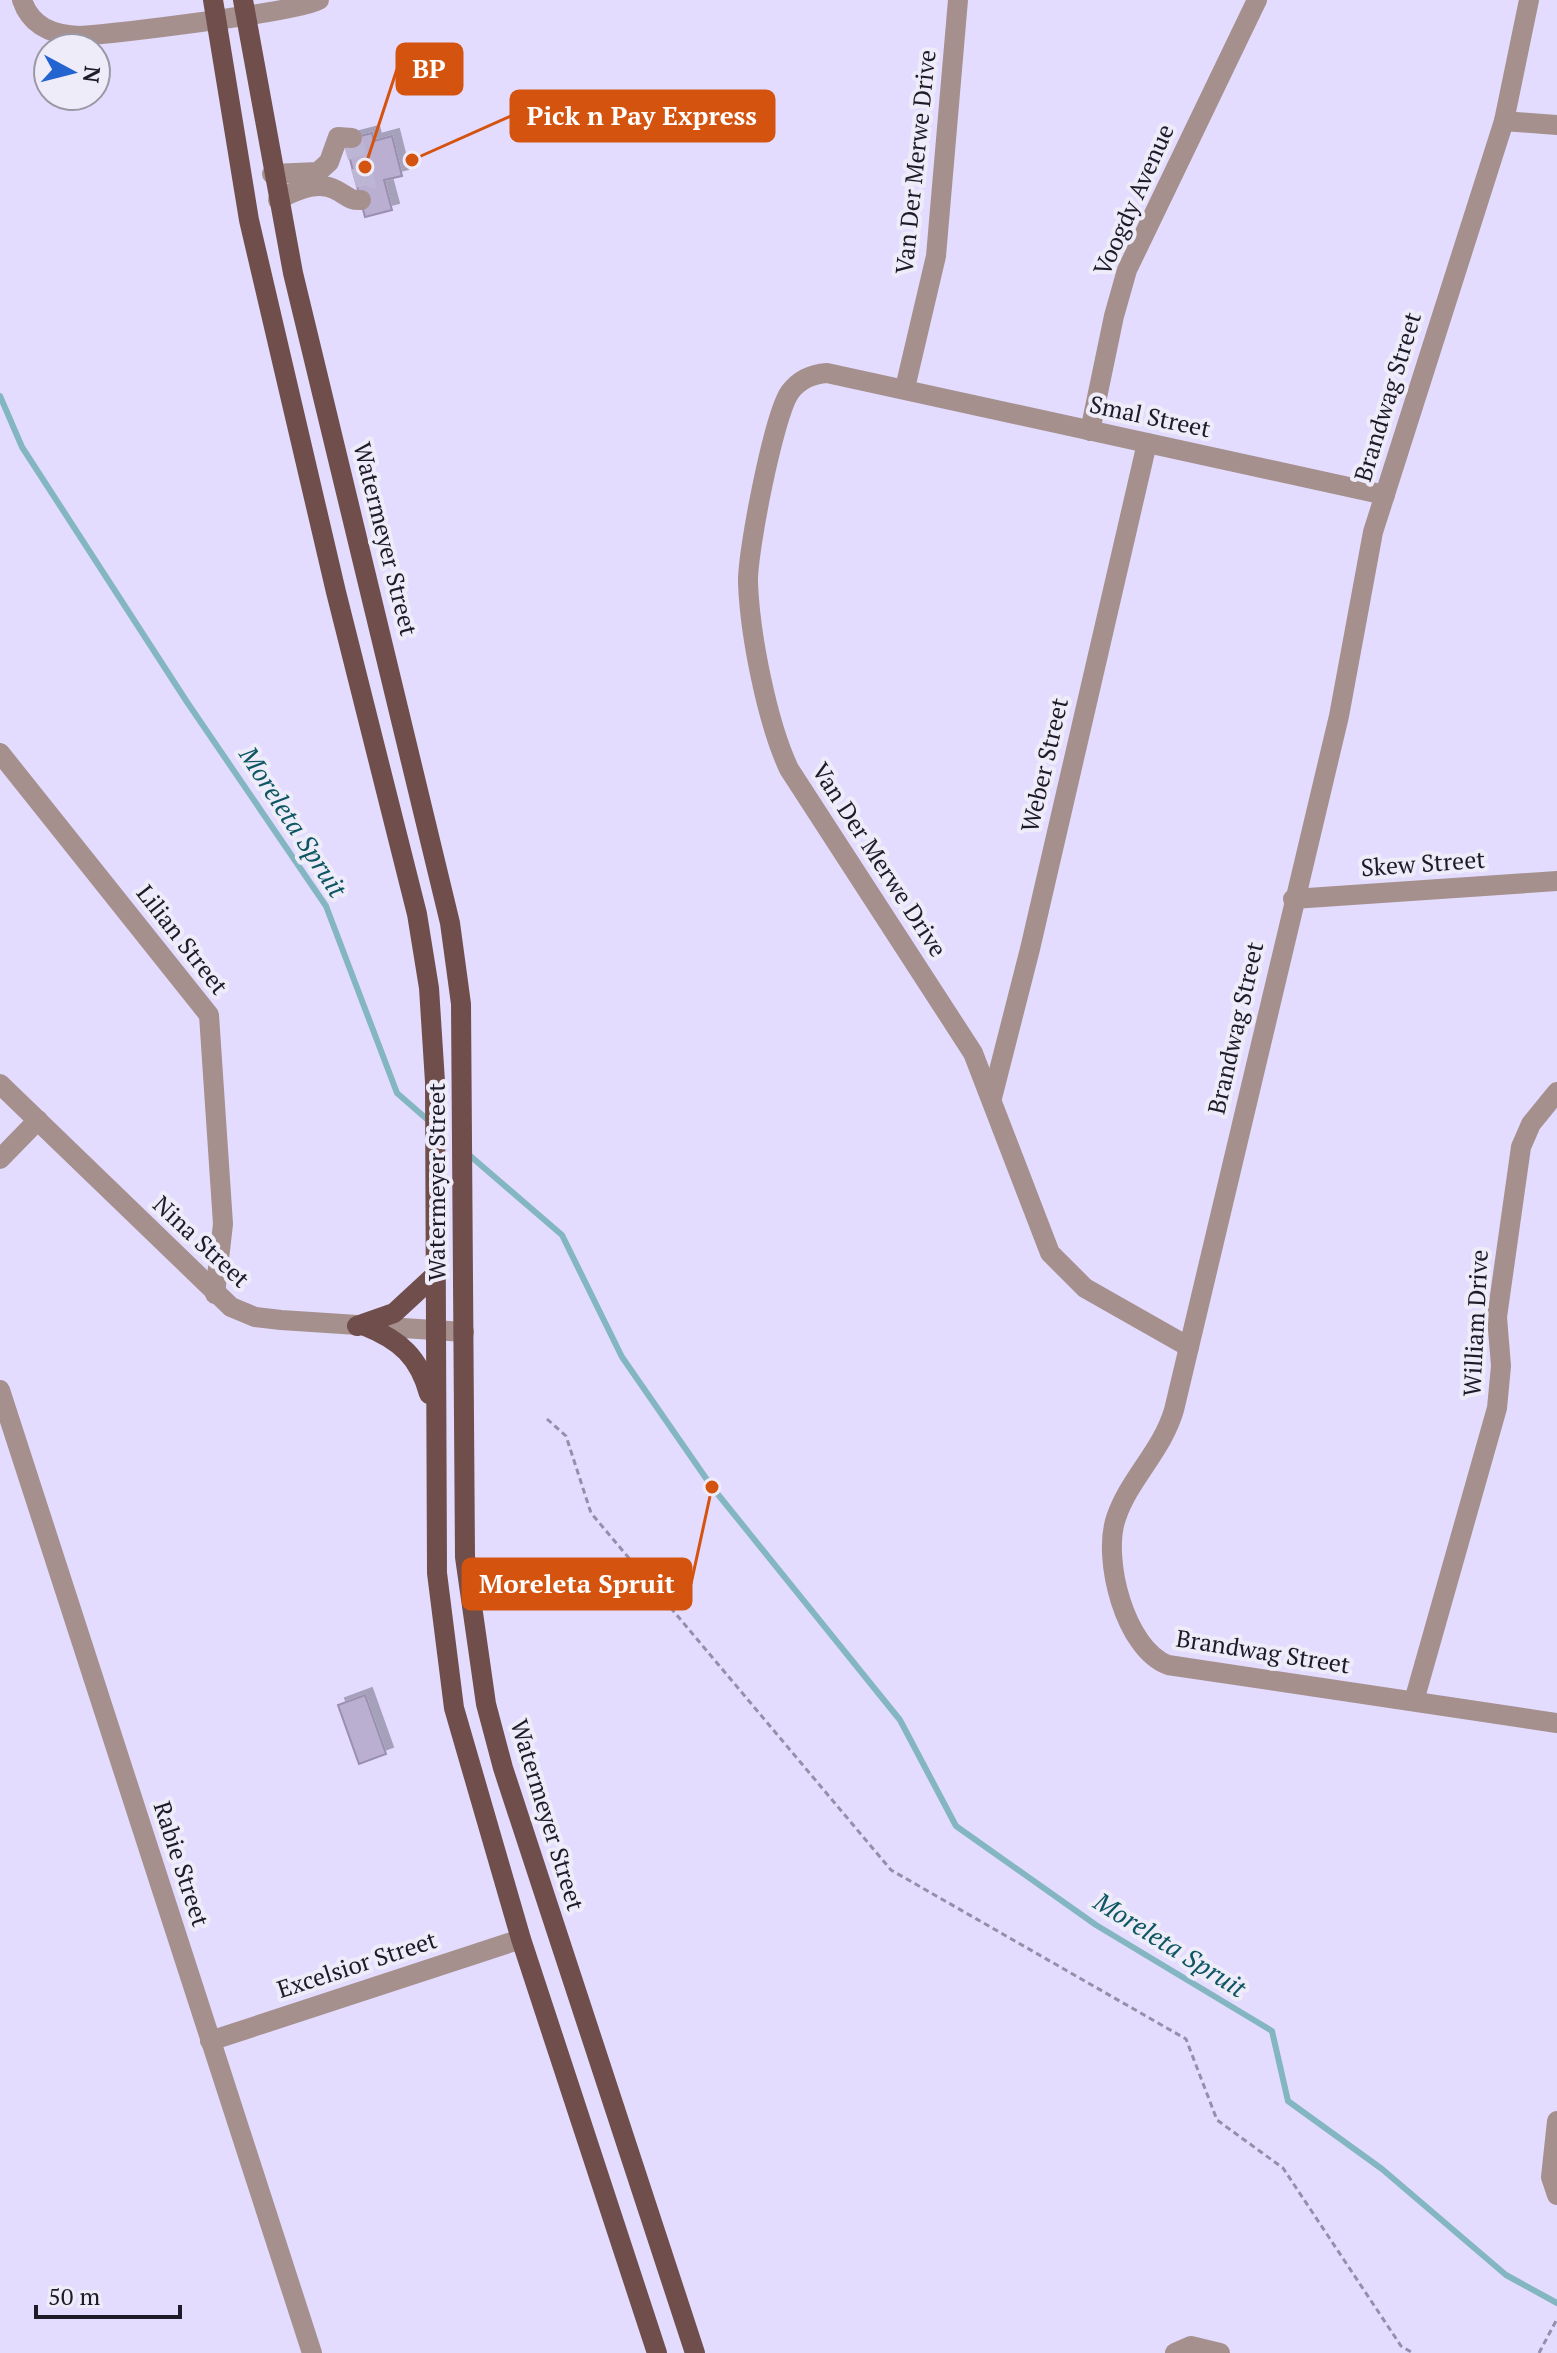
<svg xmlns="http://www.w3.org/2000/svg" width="1557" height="2353" viewBox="0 0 1557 2353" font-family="'PT Serif',serif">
  <defs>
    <filter id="shadow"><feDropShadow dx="7" dy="-7" stdDeviation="0" flood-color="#0004"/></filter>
  </defs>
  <rect width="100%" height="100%" fill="#e3dcfe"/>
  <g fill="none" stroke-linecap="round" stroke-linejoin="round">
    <!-- stream -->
    <g stroke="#83b6c0" stroke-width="6">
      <path d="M 0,396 L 22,447 L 187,702 L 326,906 L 397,1093 L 429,1121"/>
      <path d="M 468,1154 L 562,1235 L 622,1357 L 712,1487 L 900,1720 L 956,1826 L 1096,1925 L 1272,2031 L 1288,2101 L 1382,2169 L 1506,2275 L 1557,2303"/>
    </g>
  </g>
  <!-- building -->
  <g fill="#baafd0" stroke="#9a8fae" stroke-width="2" filter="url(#shadow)">
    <path d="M 372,133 L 374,141 L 392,136 L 402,176 L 384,180 L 392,210 L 365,217 L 345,140 Z"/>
    <path d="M 365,1695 L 386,1754 L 359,1764 L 338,1705 Z"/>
  </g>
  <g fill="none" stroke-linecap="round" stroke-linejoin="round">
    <!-- minor-tunnel -->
    <path stroke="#bcb5d3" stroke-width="20" stroke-dasharray="20 10" stroke-linecap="butt" d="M 352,138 L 366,185 L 361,200"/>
    <!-- path -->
    <g stroke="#958fa9" stroke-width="3" stroke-dasharray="6 4" stroke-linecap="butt">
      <path d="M 547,1419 L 566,1436 L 591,1513 L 891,1870 L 1186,2039 L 1217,2120 L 1283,2168 L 1401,2346 L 1413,2353"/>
      <path d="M 1539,2353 L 1557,2319"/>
    </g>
    <!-- minor -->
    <g stroke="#a5908e" stroke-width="20">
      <path d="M 22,0 C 31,27 53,35 80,36 C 109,34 308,11 319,0"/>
      <path d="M 1529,0 L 1504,121 L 1373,532 L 1339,716 L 1174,1410 C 1162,1451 1129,1479 1116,1518 C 1102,1559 1125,1649 1168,1665 L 1557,1723"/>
      <path d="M 1504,121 L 1557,125"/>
      <path d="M 272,174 L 318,172 L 329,162 L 338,137 L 352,138"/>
      <path d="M 278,200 C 294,191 318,180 336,190 C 346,195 350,201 361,200"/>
      <path d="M 905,388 L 936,256 L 958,0"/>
      <path d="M 1090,431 L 1114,316 L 1127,270 L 1257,0"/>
      <path d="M 0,753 L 209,1015 L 223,1224 L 215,1294"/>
      <path d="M 1293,899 L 1557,881"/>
      <path d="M 0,1084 L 231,1307 L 255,1317 L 281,1320 L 464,1332"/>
      <path d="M 992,1098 L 1030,949 L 1147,443"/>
      <path d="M 0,1159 L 38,1120"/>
      <path d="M 1189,1347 L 1085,1288 L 1050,1253 L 973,1053 L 789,769 C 767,722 750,635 748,583 C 747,553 774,414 790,392 C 799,380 812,374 827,373 L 1385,495"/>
      <path d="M 0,1390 L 312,2353"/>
      <path d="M 1414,1701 L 1497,1408 L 1501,1366 L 1497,1317 L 1521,1147 L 1531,1124 L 1557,1092"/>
      <path d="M 210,2041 L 521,1939"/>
      <path d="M 1557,2121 L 1551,2177 L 1557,2195"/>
      <path d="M 1175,2353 L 1191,2346 L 1220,2353"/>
    </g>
    <!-- major -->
    <g stroke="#704e4b" stroke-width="20">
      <path d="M 213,0 L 249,220 L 336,592 L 417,914 L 429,988 L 435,1082 L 437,1573 L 454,1708 L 521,1939 L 657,2353"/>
      <path d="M 243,0 L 293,273 L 450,923 L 461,1004 L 465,1557 L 486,1704 L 503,1768 L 695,2353"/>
      <path d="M 357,1326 L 394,1313 L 433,1277"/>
      <path d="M 365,1326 C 400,1340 419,1357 429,1394"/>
    </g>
  </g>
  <g text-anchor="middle" stroke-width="8" stroke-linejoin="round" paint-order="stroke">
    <!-- street labels -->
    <g font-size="24" fill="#1e1b28" stroke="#efecfa">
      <text transform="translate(916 162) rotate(-84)" y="8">Van Der Merwe Drive</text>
      <text transform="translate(1134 200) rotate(-66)" y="8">Voogdy Avenue</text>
      <text transform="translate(1388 397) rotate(-73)" y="8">Brandwag Street</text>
      <text transform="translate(1150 417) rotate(12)" y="8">Smal Street</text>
      <text transform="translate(385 539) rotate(76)" y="8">Watermeyer Street</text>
      <text transform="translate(1045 765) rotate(-77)" y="8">Weber Street</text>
      <text transform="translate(879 860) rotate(57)" y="8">Van Der Merwe Drive</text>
      <text transform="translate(1423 864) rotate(-4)" y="8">Skew Street</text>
      <text transform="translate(182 940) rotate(52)" y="8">Lilian Street</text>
      <text transform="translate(1236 1028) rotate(-77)" y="8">Brandwag Street</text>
      <text transform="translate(437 1182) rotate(-90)" y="8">Watermeyer Street</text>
      <text transform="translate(201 1242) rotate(43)" y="8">Nina Street</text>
      <text transform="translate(1476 1323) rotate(-87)" y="8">William Drive</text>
      <text transform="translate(1263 1652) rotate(9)" y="8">Brandwag Street</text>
      <text transform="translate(547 1815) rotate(73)" y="8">Watermeyer Street</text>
      <text transform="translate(181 1864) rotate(72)" y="8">Rabie Street</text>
      <text transform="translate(357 1965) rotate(-18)" y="8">Excelsior Street</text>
    </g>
    <!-- water labels -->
    <g font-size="26" font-style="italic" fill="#0e5762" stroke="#efecfa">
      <text transform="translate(293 822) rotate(57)" y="9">Moreleta Spruit</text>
      <text transform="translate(1170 1945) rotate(32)" y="9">Moreleta Spruit</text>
    </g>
  </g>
  <!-- callouts -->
  <path fill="none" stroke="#d4530f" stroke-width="3" d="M365 167L397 69M412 160L511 116M712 1487L691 1584"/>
  <g fill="#d4530f" stroke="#efecfa" stroke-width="3">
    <circle cx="365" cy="167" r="8"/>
    <circle cx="412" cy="160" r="8"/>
    <circle cx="712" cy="1487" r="8"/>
  </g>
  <g fill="#d4530f" stroke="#d4530f" stroke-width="3">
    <rect x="397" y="44" width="65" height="50" rx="8"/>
    <rect x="511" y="91" width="263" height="50" rx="8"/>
    <rect x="463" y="1559" width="228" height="50" rx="8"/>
  </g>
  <g font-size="26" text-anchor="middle" font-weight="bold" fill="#fff">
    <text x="429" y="78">BP</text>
    <text x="642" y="125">Pick n Pay Express</text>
    <text x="577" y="1593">Moreleta Spruit</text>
  </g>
  <!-- north arrow -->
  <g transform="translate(72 72) rotate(97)"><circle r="38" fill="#efecfa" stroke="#9b98a6" stroke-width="2"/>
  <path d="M0-6L14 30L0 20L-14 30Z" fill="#2464d0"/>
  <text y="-12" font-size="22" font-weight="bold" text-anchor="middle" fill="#1e1b28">N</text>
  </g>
  <!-- scale -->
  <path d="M36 2305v12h144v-12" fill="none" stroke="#1e1b28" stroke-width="4"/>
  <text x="48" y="2305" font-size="24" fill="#1e1b28" stroke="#efecfa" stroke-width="6" paint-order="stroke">50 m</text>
</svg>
